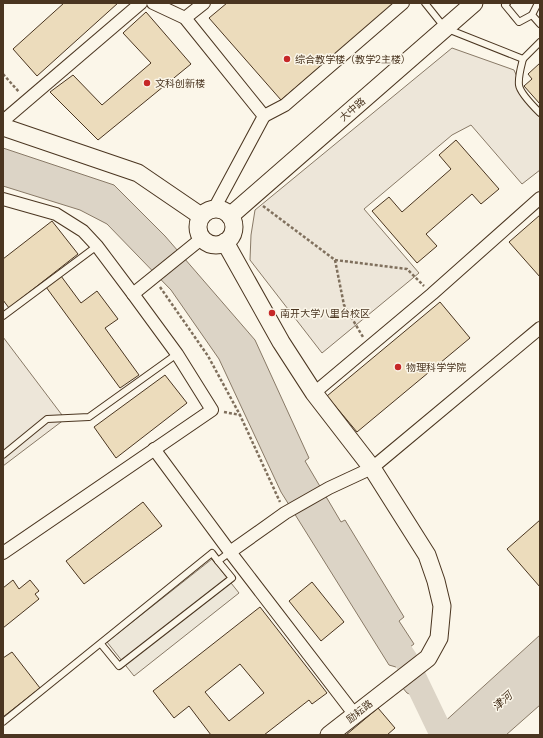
<svg xmlns="http://www.w3.org/2000/svg" width="543" height="738" viewBox="0 0 543 738" font-family="Manrope,'Noto Sans SC',sans-serif">
  <rect width="100%" height="100%" fill="#fbf6e9"/>
  <!-- green -->
  <g fill="#ede6d9" stroke="#887966">
    <path d="M 452,48 L 514,70 L 528,102 L 540,118 L 540,170 L 522,184 L 471,125 L 452,135 L 364,209 L 419,273 L 322,353 L 250,260 L 251,235 L 255,210 Z"/>
    <path d="M 3,337 L 65,419 L 3,466 Z"/>
  </g>
  <!-- parking -->
  <path fill="#ede7d9" stroke="#887966" d="M 212,559 L 239,593 L 134,676 L 107,642 Z"/>
  <!-- water -->
  <g fill="#dcd4c6" stroke="#887966">
    <path d="M 3,148 L 114,185 L 165,236 L 255,340 L 309,458 L 305,461 L 341,522 L 345,520 L 404,617 L 399,621 L 414,644 L 410,647 L 406,660 L 396,667 L 389,665 L 281,492 L 219,359 L 171,290 L 107,224 L 80,210 L 3,186 Z"/>
    <path d="M 540,635 L 540,705 L 506,735 L 430,735 Z"/>
    <path d="M 419,674 L 424,684 L 424,691 L 417,697 L 407,693 L 402,687 Z"/>
  </g>
  <g fill="none" stroke-linecap="round" stroke-linejoin="round">
    <!-- river -->
    <path stroke="#dcd4c6" stroke-width="24" d="M 388,633 L 406,660 L 442,735"/>
  </g>
  <!-- building -->
  <g fill="#ecdcbc" stroke="#4a3520" fill-rule="evenodd">
    <path d="M 64,3 L 118,3 L 37,76 L 13,49 Z"/>
    <path d="M 227,3 L 395,3 L 281,100 L 209,18 Z"/>
    <path d="M 146,12 L 191,64 L 98,140 L 50,92 L 73,75 L 102,105 L 151,63 L 123,33 Z"/>
    <path d="M 540,63 L 540,104 L 524,86 L 532,79 L 528,74 Z"/>
    <path d="M 456,140 L 499,189 L 481,204 L 472,194 L 426,234 L 437,246 L 417,263 L 372,211 L 389,197 L 402,212 L 451,169 L 439,155 Z"/>
    <path d="M 540,215 L 540,277 L 509,242 Z"/>
    <path d="M 52,221 L 78,254 L 9,308 L 3,300 L 3,259 Z"/>
    <path d="M 61,276 L 81,303 L 97,291 L 118,319 L 105,328 L 139,375 L 120,388 L 46,287 Z"/>
    <path d="M 440,302 L 470,338 L 357,432 L 327,396 Z"/>
    <path d="M 165,375 L 187,403 L 116,458 L 94,427 Z"/>
    <path d="M 143,502 L 162,526 L 84,584 L 66,561 Z"/>
    <path d="M 540,520 L 540,587 L 507,549 Z"/>
    <path d="M 13,580 L 19,589 L 30,580 L 39,591 L 35,594 L 39,599 L 3,628 L 3,588 Z"/>
    <path d="M 312,582 L 344,622 L 321,641 L 289,601 Z"/>
    <path d="M 260,607 L 327,693 L 312,704 L 309,700 L 264,735 L 211,735 L 189,706 L 174,718 L 153,691 ZM 240,664 L 264,693 L 229,721 L 205,692 Z"/>
    <path d="M 12,652 L 40,688 L 3,717 L 3,658 Z"/>
    <path d="M 378,708 L 395,728 L 387,735 L 346,735 Z"/>
  </g>
  <g fill="none" stroke-linecap="round" stroke-linejoin="round">
    <!-- lane casing -->
    <g stroke="#4a3520" stroke-width="8">
      <g id="lane">
        <path d="M 425,3 L 445,28 L 523,59 L 540,42"/>
        <path d="M 507,3 L 505,5 L 519,22 L 532,15"/>
        <path d="M 538,3 L 532,15 L 540,24"/>
        <path d="M 523,59 C 521,67 518,77 519,85 C 520,93 534,107 540,113"/>
        <path d="M 3,316 L 97,246"/>
        <path d="M 3,455 L 47,419 L 89,417 L 177,354"/>
        <path d="M 101,644 L 119,666 L 232,578 L 218,561"/>
        <path d="M 3,722 L 212,553 L 218,561 L 230,552"/>
      </g>
    </g>
    <!-- street casing -->
    <g stroke="#4a3520" stroke-width="14">
      <g id="street">
        <path d="M 153,3 L 185,18 L 264,116 L 214,209"/>
        <path d="M 185,18 L 204,3"/>
        <path d="M 264,116 L 285,105 L 403,3"/>
        <path d="M 3,121 L 141,3"/>
        <path d="M 3,199 L 56,214 L 83,231 L 97,246 L 133,294 L 177,354 L 212,410 L 3,553"/>
        <path d="M 133,294 L 201,239"/>
        <path d="M 314,393 L 432,294 L 540,198"/>
        <path d="M 154,449 L 230,552 L 355,715"/>
        <path d="M 230,552 L 285,513 L 329,488 L 372,468 L 540,328"/>
      </g>
    </g>
    <!-- secondary casing -->
    <g stroke="#4a3520" stroke-width="19">
      <g id="secondary">
        <path d="M 3,127 L 138,173 L 201,216"/>
        <circle cx="216" cy="227" r="18"/>
        <path d="M 230,216 L 474,3"/>
        <path d="M 225,242 L 281,342 L 314,393 L 372,468 L 427,555 L 436,581 L 442,606 L 439,638 L 428,658 L 329,735"/>
      </g>
    </g>
    <!-- path -->
    <g stroke="#7f6f5c" stroke-width="2.5" stroke-dasharray="3 2" stroke-linecap="butt">
      <path d="M 3,74 L 19,92"/>
      <path d="M 263,206 L 335,260 L 407,269 L 424,286"/>
      <path d="M 335,260 L 344,305 L 363,337"/>
      <path d="M 160,287 L 208,356 L 240,415 L 280,502"/>
      <path d="M 224,412 L 240,415"/>
    </g>
    <!-- lane -->
    <use href="#lane" stroke="#fbf6e9" stroke-width="6"/>
    <!-- street -->
    <use href="#street" stroke="#fbf6e9" stroke-width="12"/>
    <!-- secondary -->
    <use href="#secondary" stroke="#fbf6e9" stroke-width="17"/>
  </g>
  <!-- markers -->
  <g fill="#c62828" stroke="#fbf6e9" stroke-width="1.5">
    <circle cx="287" cy="59" r="4"/>
    <circle cx="147" cy="83" r="4"/>
    <circle cx="272" cy="313" r="4"/>
    <circle cx="398" cy="367" r="4"/>
  </g>
  <g text-anchor="middle" stroke-width="3" stroke-linejoin="round" paint-order="stroke">
    <!-- poi labels -->
    <g font-size="10" fill="#4a3520" stroke="#fbf6e9" text-anchor="start">
      <text x="295" y="63">综合教学楼（教学2主楼）</text>
      <text x="155" y="87">文科创新楼</text>
      <text x="280" y="317">南开大学八里台校区</text>
      <text x="406" y="371">物理科学学院</text>
    </g>
    <!-- street labels -->
    <g font-size="10" fill="#4a3520" stroke="#fbf6e9">
      <text transform="translate(352 109) rotate(-41)" y="4">大中路</text>
      <text transform="translate(359 711) rotate(-38)" y="4">励耘路</text>
    </g>
    <!-- water labels -->
    <g font-size="11" font-style="italic" fill="#4a3520" stroke="#fbf6e9">
      <text transform="translate(502 701) rotate(-42)" y="4">津河</text>
    </g>
  </g>
  <!-- border -->
  <rect width="543" height="738" fill="none" stroke="#4a3520" stroke-width="8"/>
</svg>
